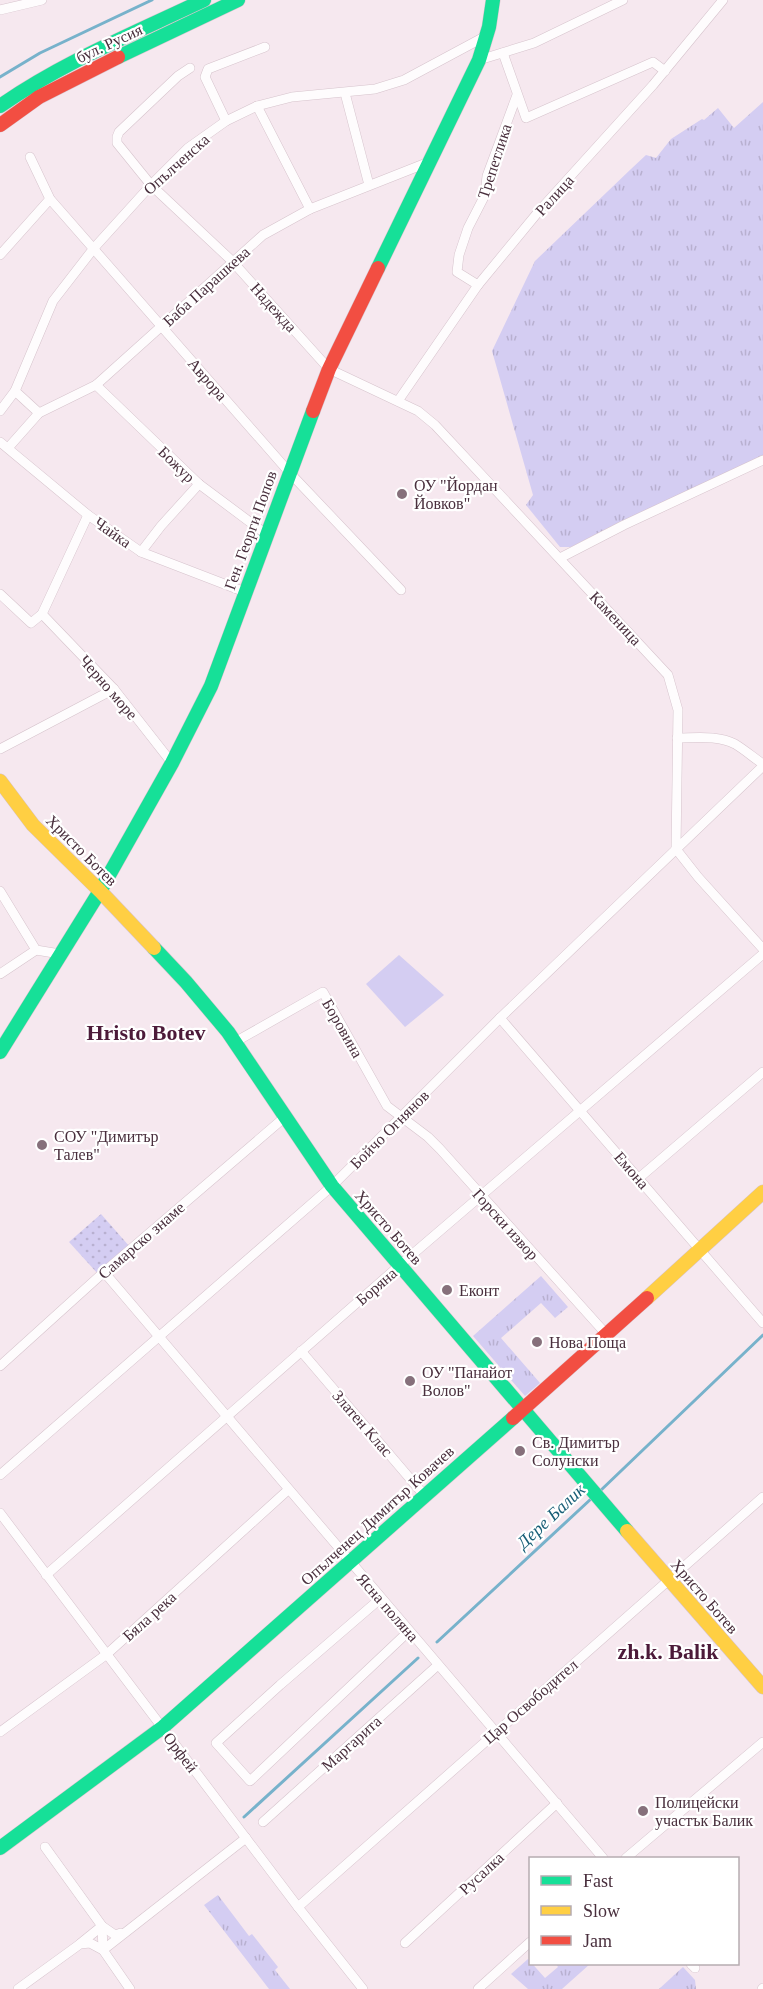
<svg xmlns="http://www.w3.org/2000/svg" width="763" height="1989" viewBox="0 0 763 1989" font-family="Georgia,serif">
  <defs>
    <pattern id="grass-tufts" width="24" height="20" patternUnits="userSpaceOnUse" patternTransform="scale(1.5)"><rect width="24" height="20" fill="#d4cdf2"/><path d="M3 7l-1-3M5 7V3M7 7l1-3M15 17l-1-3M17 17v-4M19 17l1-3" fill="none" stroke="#b8b0d0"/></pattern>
    <pattern id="park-dots" width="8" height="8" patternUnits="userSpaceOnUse" patternTransform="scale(1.5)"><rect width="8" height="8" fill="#d4cdf2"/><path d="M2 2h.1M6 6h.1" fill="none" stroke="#b8b0d0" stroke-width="1.8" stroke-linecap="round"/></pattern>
  </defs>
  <rect width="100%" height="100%" fill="#f6e8ef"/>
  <!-- grass -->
  <g fill="url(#grass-tufts)">
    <path d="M 763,102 L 763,456 L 622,521 L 571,547 L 560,547 L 526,505 L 533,495 L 492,351 L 535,261 L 631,169 L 646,155 L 656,158 L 671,139 L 702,119 L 704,120 L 718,108 L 734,128 Z"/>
    <path d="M 541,1276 L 568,1307 L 555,1318 L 541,1303 L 501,1338 L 540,1383 L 525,1396 L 473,1336 Z"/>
    <path d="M 218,1895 L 249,1936 L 252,1934 L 278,1967 L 275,1970 L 290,1989 L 269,1989 L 204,1905 Z"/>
    <path d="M 528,1959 L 545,1978 L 558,1967 L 556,1964 L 590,1964 L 562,1989 L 528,1989 L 511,1974 Z"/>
    <path d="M 683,1967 L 695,1980 L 696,1989 L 659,1989 Z"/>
  </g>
  <!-- park -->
  <path fill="url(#park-dots)" d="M 101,1214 L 130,1247 L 98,1274 L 69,1242 Z"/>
  <!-- pitch -->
  <path fill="#d4cdf2" d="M 399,955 L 444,995 L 405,1027 L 366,984 Z"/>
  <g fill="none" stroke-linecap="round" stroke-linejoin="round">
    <!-- stream -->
    <g stroke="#77b2cb" stroke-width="3">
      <path d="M 0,77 L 40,53 L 152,0"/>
      <path d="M 599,1492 L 763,1335"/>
      <path d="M 437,1642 L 592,1498"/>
      <path d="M 244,1817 L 418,1658"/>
    </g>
    <!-- street casing -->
    <g stroke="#d6c3cc" stroke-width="10">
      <g id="street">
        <path d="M 0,10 L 42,0"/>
        <path d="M 503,53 L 526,118 L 653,62 L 665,71"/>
        <path d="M 479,60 L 534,43 L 623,0"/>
        <path d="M 190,68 L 178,76 L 119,132 L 117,137 L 117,143 L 151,185 L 232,261 L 329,369 L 418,411 L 435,425 L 668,675 L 678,710 L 676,849 L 698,877 L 763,949"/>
        <path d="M 345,93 L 369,185"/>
        <path d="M 257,106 L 310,209"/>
        <path d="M 226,121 L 205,77 L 208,69 L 265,47"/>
        <path d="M 30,157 L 50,199 L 289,472 L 401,590"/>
        <path d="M 0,255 L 50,199"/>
        <path d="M 478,285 L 457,272 L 459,255 L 468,228 L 485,195 L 487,176 L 517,95"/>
        <path d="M 96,385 L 199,484 L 266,534"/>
        <path d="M 15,391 L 39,413"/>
        <path d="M 398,401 L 478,285 L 539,211 L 653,85 L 723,0"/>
        <path d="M 0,411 L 15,391 L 53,301 L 94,248 L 151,185 L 188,148 L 226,121 L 257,106 L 292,97 L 375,89 L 404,80 L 486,36"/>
        <path d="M 0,442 L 88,515 L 141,552 L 245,592"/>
        <path d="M 8,448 L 39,413 L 96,385 L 263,235 L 310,209 L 429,162"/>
        <path d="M 141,552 L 161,526 L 199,484"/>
        <path d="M 560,558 L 624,525 L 763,460"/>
        <path d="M 0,594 L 31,623 L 42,614 L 88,515"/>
        <path d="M 42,614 L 114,689 L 172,763"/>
        <path d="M 677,738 C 696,738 718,735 735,744 C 745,750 754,758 763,764"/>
        <path d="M 0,749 L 114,689"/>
        <path d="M 0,891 L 36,950 L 60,954"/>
        <path d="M 0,974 L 36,950"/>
        <path d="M 500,1018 L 763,1323"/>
        <path d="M 235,1042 L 323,992 L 387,1106 L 428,1137 L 440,1149 L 607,1335"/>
        <path d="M 639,1178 L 763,1072"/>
        <path d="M 104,1272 L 603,1858"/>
        <path d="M 301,1351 L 424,1495"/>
        <path d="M 0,1366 L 104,1272 L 285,1117"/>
        <path d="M 0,1475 L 332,1186 L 500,1018 L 763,766"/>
        <path d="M 0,1513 L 298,1907 L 363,1989"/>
        <path d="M 46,1575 L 400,1265 L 763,954"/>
        <path d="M 381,1598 L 280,1685 L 216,1743 L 250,1781 L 409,1631"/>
        <path d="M 0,1732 L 107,1654 L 288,1490"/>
        <path d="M 263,1822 L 438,1665"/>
        <path d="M 45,1847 L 102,1926 L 103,1950 L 130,1989"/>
        <path d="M 626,1858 L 763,1742"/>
        <path d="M 298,1907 L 763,1497"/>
        <path d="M 81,1943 L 102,1926 L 115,1935 L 121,1933"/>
        <path d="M 405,1943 L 557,1803"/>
        <path d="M 691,1964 L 695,1968"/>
        <path d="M 18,1989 L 80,1944 L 90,1943 L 103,1950 L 246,1838"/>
        <path d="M 478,1989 L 530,1942"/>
        <path d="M 762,1989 L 763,1988"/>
      </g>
    </g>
    <!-- fast casing -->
    <g stroke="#d6c3cc" stroke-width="15">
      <g id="fast">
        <path d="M 118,57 L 238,0"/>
        <path d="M 0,106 C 63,62 135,33 204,0"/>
        <path d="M 378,268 L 479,60 L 489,27 L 493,0"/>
        <path d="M 154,948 L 186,982 L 228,1032 L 332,1186 L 627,1531"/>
        <path d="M 0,1052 L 100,891 L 172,763 L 211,686 L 313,411"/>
        <path d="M 0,1848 L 163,1727 L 513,1418"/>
      </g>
    </g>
    <!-- slow casing -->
    <g stroke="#d6c3cc" stroke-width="15">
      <g id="slow">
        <path d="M 0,781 L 33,825 L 100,891 L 154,948"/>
        <path d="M 647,1298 L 763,1192"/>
        <path d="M 627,1531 L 763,1687"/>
      </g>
    </g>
    <!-- jam casing -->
    <g stroke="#d6c3cc" stroke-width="15">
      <g id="jam">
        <path d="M 0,125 L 39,97 L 118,57"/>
        <path d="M 313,411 L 329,369 L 378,268"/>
        <path d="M 513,1418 L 647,1298"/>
      </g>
    </g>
    <!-- street -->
    <use href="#street" stroke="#fefcfd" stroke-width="9"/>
    <!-- fast -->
    <use href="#fast" stroke="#16e098" stroke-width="14"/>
    <!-- slow -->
    <use href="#slow" stroke="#ffcf43" stroke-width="14"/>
    <!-- jam -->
    <use href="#jam" stroke="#f24e42" stroke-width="14"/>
  </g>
  <!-- markers -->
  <g fill="#86707b" stroke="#fff" stroke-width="2">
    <circle cx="402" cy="494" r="6"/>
    <circle cx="42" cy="1145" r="6"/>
    <circle cx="447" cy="1290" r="6"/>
    <circle cx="537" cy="1342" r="6"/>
    <circle cx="410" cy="1381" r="6"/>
    <circle cx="520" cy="1451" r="6"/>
    <circle cx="643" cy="1811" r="6"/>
  </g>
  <g text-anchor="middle" stroke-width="4.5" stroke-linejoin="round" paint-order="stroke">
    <!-- street labels -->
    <g font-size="16" fill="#492f3d" stroke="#fff">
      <text transform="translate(109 43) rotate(-25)" y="6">бул. Русия</text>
      <text transform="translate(494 161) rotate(-72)" y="6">Трепетлика</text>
      <text transform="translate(176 164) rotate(-42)" y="6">Опълченска</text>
      <text transform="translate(554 195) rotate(-48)" y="6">Ралица</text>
      <text transform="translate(206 286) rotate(-42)" y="6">Баба Парашкева</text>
      <text transform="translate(274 307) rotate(48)" y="6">Надежда</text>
      <text transform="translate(208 379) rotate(49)" y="6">Аврора</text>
      <text transform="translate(177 464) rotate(44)" y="6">Божур</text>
      <text transform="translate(250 530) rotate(-70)" y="6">Ген. Георги Попов</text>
      <text transform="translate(113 532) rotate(35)" y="6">Чайка</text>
      <text transform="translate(616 618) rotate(47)" y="6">Каменица</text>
      <text transform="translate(109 687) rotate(49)" y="6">Черно море</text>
      <text transform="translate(82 850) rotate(45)" y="6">Христо Ботев</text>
      <text transform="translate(343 1028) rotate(60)" y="6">Боровина</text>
      <text transform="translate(389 1129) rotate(-45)" y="6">Бойчо Огнянов</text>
      <text transform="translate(632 1170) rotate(49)" y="6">Емона</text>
      <text transform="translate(506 1224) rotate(48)" y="6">Горски извор</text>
      <text transform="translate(389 1227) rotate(49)" y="6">Христо Ботев</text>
      <text transform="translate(141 1240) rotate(-41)" y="6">Самарско знаме</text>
      <text transform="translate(376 1286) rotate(-41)" y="6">Боряна</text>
      <text transform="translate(363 1423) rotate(49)" y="6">Златен Клас</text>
      <text transform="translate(377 1515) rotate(-42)" y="6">Опълченец Димитър Ковачев</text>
      <text transform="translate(705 1596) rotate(49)" y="6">Христо Ботев</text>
      <text transform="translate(388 1607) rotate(49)" y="6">Ясна поляна</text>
      <text transform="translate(149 1616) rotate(-42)" y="6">Бяла река</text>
      <text transform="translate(530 1701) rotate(-41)" y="6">Цар Освободител</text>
      <text transform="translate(351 1743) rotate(-42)" y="6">Маргарита</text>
      <text transform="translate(181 1752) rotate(53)" y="6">Орфей</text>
      <text transform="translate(481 1873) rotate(-43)" y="6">Русалка</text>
    </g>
    <!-- poi labels -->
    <g font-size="16" fill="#492f3d" stroke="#fff" text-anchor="start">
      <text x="414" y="491">ОУ "Йордан<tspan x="414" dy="18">Йовков"</tspan></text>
      <text x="54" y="1142">СОУ "Димитър<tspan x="54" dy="18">Талев"</tspan></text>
      <text x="459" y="1296">Еконт</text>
      <text x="549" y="1348">Нова Поща</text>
      <text x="422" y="1378">ОУ "Панайот<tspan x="422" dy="18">Волов"</tspan></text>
      <text x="532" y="1448">Св. Димитър<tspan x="532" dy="18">Солунски</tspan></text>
      <text x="655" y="1808">Полицейски<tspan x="655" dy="18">участък Балик</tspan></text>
    </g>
    <!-- water labels -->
    <g font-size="18" font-style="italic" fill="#1a6078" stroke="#fff">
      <text transform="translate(551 1516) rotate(-43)" y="6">Дере Балик</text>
    </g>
    <!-- district labels -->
    <g font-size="22" font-weight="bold" fill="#4c1a39" stroke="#fff">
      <text x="146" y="1040">Hristo Botev</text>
      <text x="668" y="1659">zh.k. Balik</text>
    </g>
  </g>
  <!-- legend -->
  <rect x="529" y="1857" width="210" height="108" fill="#ffffff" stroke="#b6acb1" stroke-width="1.5"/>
  <rect x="541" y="1876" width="30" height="9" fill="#16e098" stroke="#b6acb1" stroke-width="1.5"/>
  <text x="583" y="1887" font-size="18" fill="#492f3d">Fast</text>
  <rect x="541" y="1906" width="30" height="9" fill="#ffcf43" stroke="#b6acb1" stroke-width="1.5"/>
  <text x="583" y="1917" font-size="18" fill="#492f3d">Slow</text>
  <rect x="541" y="1936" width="30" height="9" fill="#f24e42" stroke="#b6acb1" stroke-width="1.5"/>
  <text x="583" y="1947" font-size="18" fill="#492f3d">Jam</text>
</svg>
